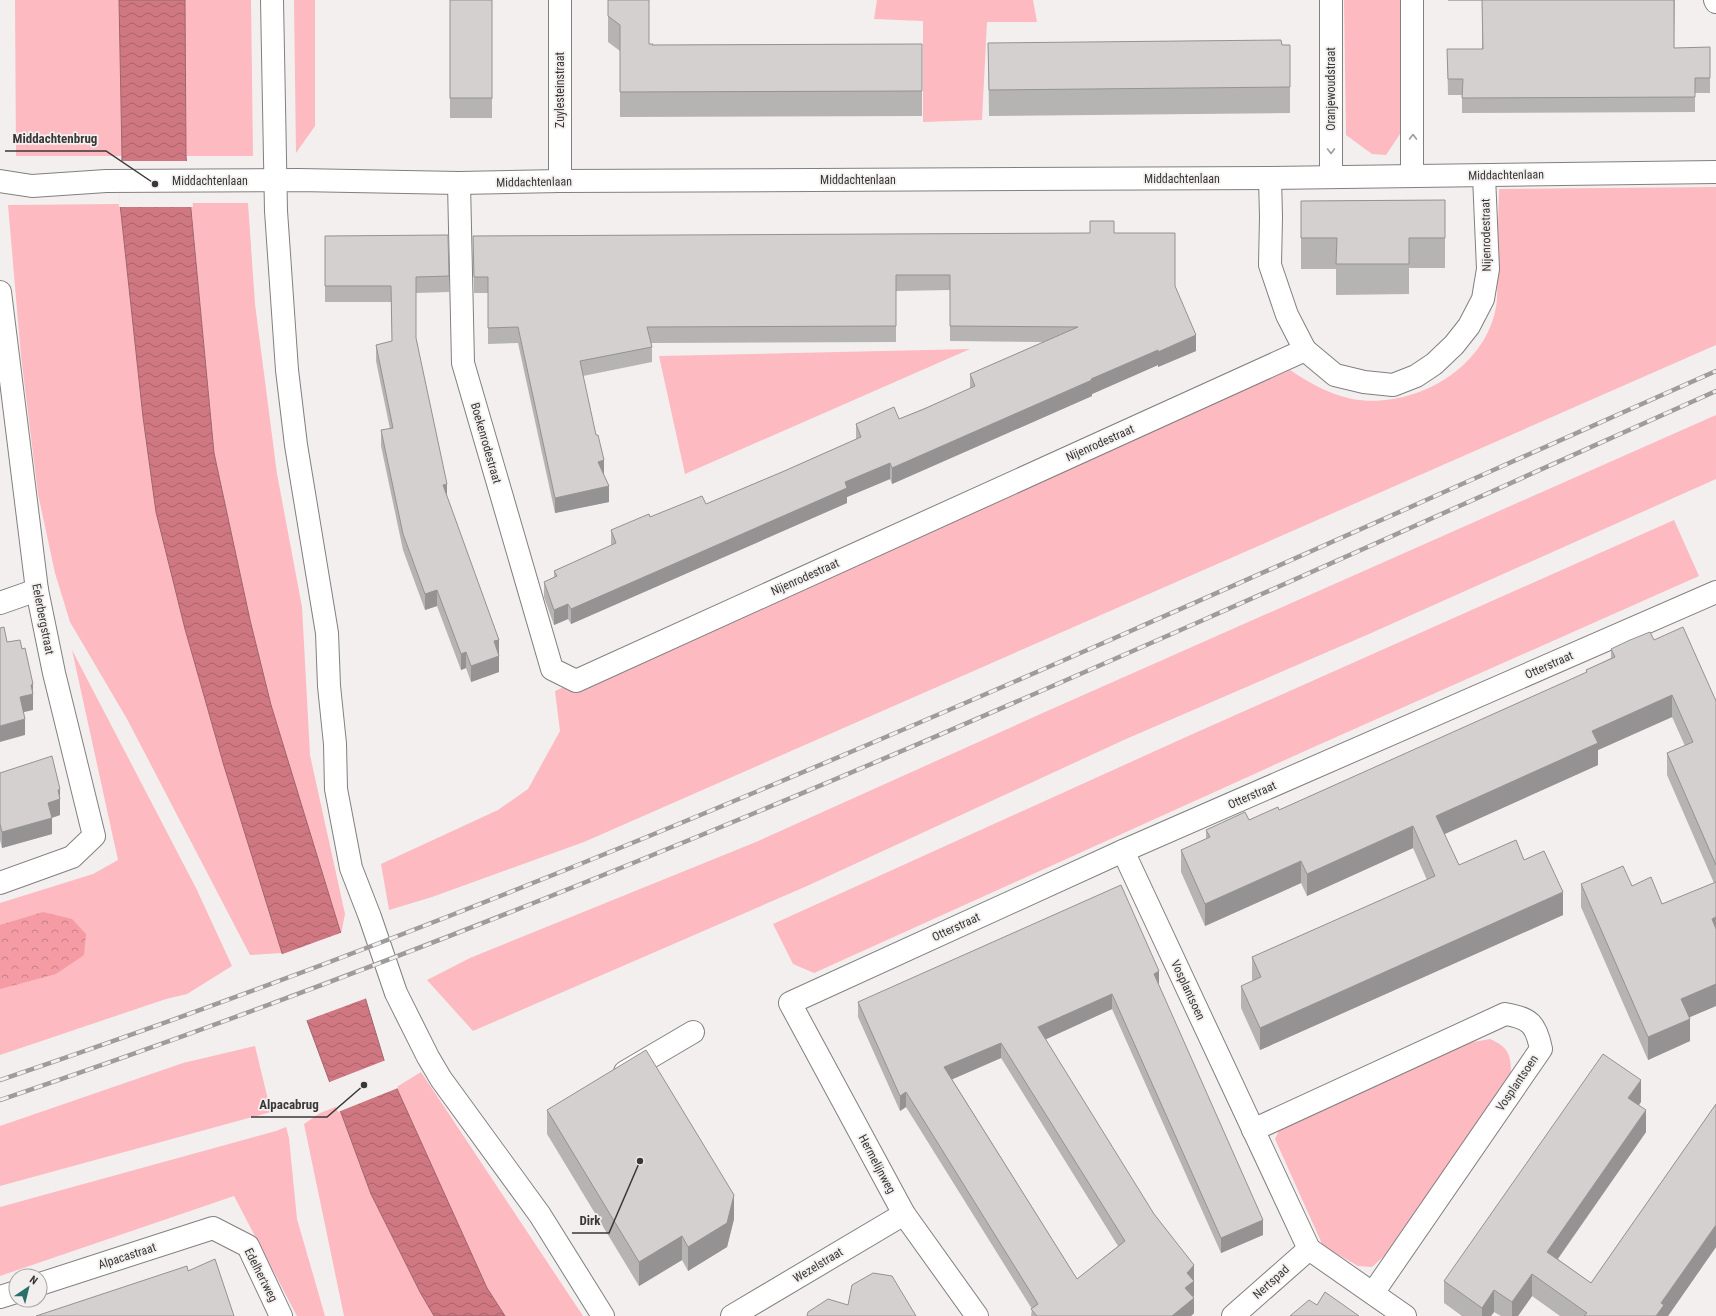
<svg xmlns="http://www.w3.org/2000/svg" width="1716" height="1316" viewBox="0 0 1716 1316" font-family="'Roboto Condensed',sans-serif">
  <defs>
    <pattern id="forest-crowns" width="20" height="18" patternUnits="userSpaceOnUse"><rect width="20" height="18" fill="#f59ba4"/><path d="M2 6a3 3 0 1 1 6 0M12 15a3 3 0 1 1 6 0" fill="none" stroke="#c77f86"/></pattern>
    <pattern id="water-waves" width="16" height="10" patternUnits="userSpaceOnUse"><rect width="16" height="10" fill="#cf7882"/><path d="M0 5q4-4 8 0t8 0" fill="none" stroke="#a9636b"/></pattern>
  </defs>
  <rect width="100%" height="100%" fill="#f3efef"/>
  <!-- green -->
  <g fill="#fdbac0">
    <path d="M 15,0 L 119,0 L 122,156 L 16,156 Z"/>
    <path d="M 185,0 L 251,0 L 253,156 L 186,156 Z"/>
    <path d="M 294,0 L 315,0 L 315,126 L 296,153 Z"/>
    <path d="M 877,0 L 1033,0 L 1037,22 L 987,22 L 982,120 L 923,122 L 923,21 L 874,19 Z"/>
    <path d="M 1344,0 L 1400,0 L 1401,81 L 1404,128 L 1386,155 L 1372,154 L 1346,135 Z"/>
    <path d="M 1716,187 L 1716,345 L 584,842 L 432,897 L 389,910 L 381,864 L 498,810 L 528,789 L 560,731 L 555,691 L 1290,370 C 1309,383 1329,394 1352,399 C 1412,410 1485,370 1496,307 C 1498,296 1497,283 1497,271 C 1498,244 1498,217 1499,189 Z"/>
    <path d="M 191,203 L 248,203 L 255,304 L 277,474 L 302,607 L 310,755 L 345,914 L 341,934 L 271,705 L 250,620 L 214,453 Z"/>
    <path d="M 120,204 L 143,417 L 156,512 L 185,629 L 224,766 L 282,953 L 250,955 L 127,719 L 70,622 L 55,573 L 38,494 L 21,356 L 8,205 Z"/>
    <path d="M 970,349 L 685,474 L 659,356 Z"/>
    <path d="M 1716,415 L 1716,479 L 1369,634 L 1126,739 L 807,886 L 473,1031 L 427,980 L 470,958 L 756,842 L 1045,712 Z"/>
    <path d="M 1674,520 L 1699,576 L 1316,746 L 814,973 L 793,964 L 773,924 L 1186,737 Z"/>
    <path d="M 72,650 L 196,888 L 232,966 L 187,994 L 166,999 L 0,1055 L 0,903 L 93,874 L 118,860 Z"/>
    <path d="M 1490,1039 C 1508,1047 1511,1054 1511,1074 L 1384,1256 L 1372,1267 L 1358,1266 L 1323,1246 L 1275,1139 L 1279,1130 L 1468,1043 Z"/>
    <path d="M 255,1046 L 271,1112 L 0,1186 L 0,1126 L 183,1063 Z"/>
    <path d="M 421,1072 L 583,1316 L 505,1316 L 487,1288 L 395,1088 Z"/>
    <path d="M 338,1106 L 371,1194 L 420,1292 L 434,1316 L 344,1316 L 304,1124 L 320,1113 Z"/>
    <path d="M 286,1127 L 289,1138 L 297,1219 L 325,1316 L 297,1316 L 234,1196 L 0,1276 L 0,1207 L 276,1131 Z"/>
  </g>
  <!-- forest -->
  <path fill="url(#forest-crowns)" d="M 43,912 L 72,919 L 86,934 L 84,955 L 56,974 L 0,989 L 0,925 Z"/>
  <!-- water -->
  <path fill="url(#water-waves)" stroke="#a2646c" d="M 119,0 L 185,0 L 186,156 L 214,453 L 250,620 L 271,705 L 341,934 L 362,987 L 384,1060 L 487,1288 L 505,1316 L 434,1316 L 420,1292 L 371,1194 L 282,953 L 224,766 L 185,629 L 156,512 L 143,417 L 120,204 L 122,156 Z"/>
  <!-- pier -->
  <g fill="#f3efef">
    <path d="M 120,161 L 188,161 L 193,207 L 119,207 Z"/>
    <path d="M 343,932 L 367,998 L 305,1021 L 280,955 Z"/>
    <path d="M 386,1060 L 398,1088 L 338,1112 L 327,1083 Z"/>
  </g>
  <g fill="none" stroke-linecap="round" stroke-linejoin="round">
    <!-- minor casing -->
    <g stroke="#837f7f" stroke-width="24">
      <g id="minor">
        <path d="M 272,0 L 276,211 L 287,370 L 296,445 L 327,633 L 329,686 L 335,744 L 336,789 L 351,868 L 370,917 L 396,993 L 428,1057 L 441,1079 L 540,1215 L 603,1316"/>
        <path d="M 1331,0 L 1331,177"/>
        <path d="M 1715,0 L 1716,2"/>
        <path d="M 1412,176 L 1412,0"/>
        <path d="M 1270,178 L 1271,217 L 1270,265 L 1287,315 L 1305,350"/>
        <path d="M 0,181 L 32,186 L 106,181 L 298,180 L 459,183 L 560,181 L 1270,178 L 1716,172"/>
        <path d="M 560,181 L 560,0"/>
        <path d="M 459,183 L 463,363 L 552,669 L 576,681 L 1305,350 L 1335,375 L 1364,382 L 1393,385 L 1416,376 L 1434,364 L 1454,345 L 1469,326 L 1483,299 L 1488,269 L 1484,176"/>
        <path d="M 0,292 L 37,590 L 54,673 L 94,836 L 72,857 L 0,883"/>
        <path d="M 0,603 L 37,590"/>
        <path d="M 1123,851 L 1309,1249 L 1405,1316"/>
        <path d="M 625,1072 L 693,1032"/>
        <path d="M 1253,1130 L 1505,1014 C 1530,1018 1536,1024 1541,1049 L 1373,1293"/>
        <path d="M 40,1284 L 213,1228 L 248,1246 L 281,1316"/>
        <path d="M 0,1297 L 16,1292"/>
        <path d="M 732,1316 L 904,1214"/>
        <path d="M 977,1316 L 904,1214 L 790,1003 L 1123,851 L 1716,592"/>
        <path d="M 1233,1316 L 1309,1249"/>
      </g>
    </g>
    <!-- minor -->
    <use href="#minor" stroke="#fff" stroke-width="22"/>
    <!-- rail casing -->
    <g stroke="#9e9b9b" stroke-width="4.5">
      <g id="rail">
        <path d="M 0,1080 C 588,882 1150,622 1716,371"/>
        <path d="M 0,1100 C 587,902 1151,644 1716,391"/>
      </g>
    </g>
    <!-- rail -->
    <use href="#rail" stroke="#f3efef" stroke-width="3" stroke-dasharray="9" stroke-linecap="butt"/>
  </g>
  <!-- wall -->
  <g fill="#b6b3b3" fill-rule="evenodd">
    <rect x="450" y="0" width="42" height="118"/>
    <path d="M 608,0 L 649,44 L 652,45 L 922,44 L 922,116 L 620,117 L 620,51 L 608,42 Z"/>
    <path d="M 1448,0 L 1693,0 L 1675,0 L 1674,48 L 1710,47 L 1710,93 L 1695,93 L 1695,112 L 1462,113 L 1462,95 L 1448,95 L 1447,49 L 1482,49 L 1482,1 L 1448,1 Z"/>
    <path d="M 988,43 L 1290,45 L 1290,113 L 989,116 Z"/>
    <path d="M 1445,200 L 1445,268 L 1409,268 L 1409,294 L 1336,295 L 1336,269 L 1301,269 L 1301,201 Z"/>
    <path d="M 1114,233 L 1175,286 L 1196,351 L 1158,367 L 1158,365 L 1092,394 L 1092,396 L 892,484 L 890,479 L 847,497 L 847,503 L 571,624 L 568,619 L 554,625 L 544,597 L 544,582 L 554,577 L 554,571 L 611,546 L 611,530 L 650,517 L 706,504 L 782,472 L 856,439 L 856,424 L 899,419 L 970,389 L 970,374 L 1043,342 L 950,341 L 950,290 L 896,291 L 896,342 L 651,343 L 652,347 L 652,362 L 583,376 L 609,502 L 555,513 L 518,343 L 488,344 L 488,293 L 474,293 L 473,236 Z"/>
    <path d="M 325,236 L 449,276 L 449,292 L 416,293 L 416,338 L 447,498 L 499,640 L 499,672 L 471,682 L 466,668 L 461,670 L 437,606 L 425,610 L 403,550 L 381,446 L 381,430 L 390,429 L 376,361 L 376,345 L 392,341 L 391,302 L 325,302 Z"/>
    <path d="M 1654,640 L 1716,701 L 1716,1006 L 1689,1017 L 1690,1041 L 1648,1060 L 1581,907 L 1581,884 L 1632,886 L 1662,904 L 1714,883 L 1667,775 L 1667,753 L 1685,746 L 1672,717 L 1598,750 L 1598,765 L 1444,834 L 1459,865 L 1524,860 L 1563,915 L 1260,1050 L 1241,1008 L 1241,986 L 1253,981 L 1252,979 L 1252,957 L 1427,880 L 1413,848 L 1307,896 L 1301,883 L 1205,926 L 1181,872 L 1181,850 L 1206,839 L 1206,830 L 1249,820 L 1279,810 L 1586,673 L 1586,670 L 1611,658 L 1611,649 Z"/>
    <path d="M 0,773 L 60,797 L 60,815 L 52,818 L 52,834 L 2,848 L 0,840 Z"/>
    <path d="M 1159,986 L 1263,1235 L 1221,1253 L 1112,1009 L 1045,1039 L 1194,1280 L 1194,1296 L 1193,1297 L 1194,1313 L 1191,1316 L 1031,1316 L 1032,1309 L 906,1107 L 900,1111 L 858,1017 L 858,1002 ZM 1001,1058 L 1118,1246 L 1077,1279 L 952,1079 Z"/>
    <path d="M 1641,1102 L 1639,1105 L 1646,1132 L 1558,1259 L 1591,1283 L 1716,1104 L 1716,1247 L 1668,1316 L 1560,1316 L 1532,1296 L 1518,1316 L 1501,1316 L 1494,1312 L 1491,1316 L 1462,1316 L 1444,1303 L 1444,1281 Z"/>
    <path d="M 547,1110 L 734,1219 L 727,1247 L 688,1271 L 682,1260 L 639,1286 L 547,1134 Z"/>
  </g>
  <!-- shaded-wall -->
  <g fill="#949292">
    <path d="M 1196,335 L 1196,351 L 1158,367 L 1158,352 Z"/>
    <path d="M 1158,350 L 1158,365 L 1092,394 L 1092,396 L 892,484 L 892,468 L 1091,379 Z"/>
    <path d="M 604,460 L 604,476 L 598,462 Z"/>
    <path d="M 890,463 L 890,479 L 847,497 L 847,503 L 571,624 L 571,609 L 845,482 Z"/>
    <path d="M 447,484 L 447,500 L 443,485 Z"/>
    <path d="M 609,486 L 609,502 L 555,513 L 555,498 Z"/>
    <path d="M 437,590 L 437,606 L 425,610 L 425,594 Z"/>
    <path d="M 568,604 L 568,619 L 554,625 L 554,610 Z"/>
    <path d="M 499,640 L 499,656 L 494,641 Z"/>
    <path d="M 466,652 L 466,668 L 461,670 L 461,654 Z"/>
    <path d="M 499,656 L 499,672 L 471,682 L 471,666 Z"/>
    <path d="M 33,684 L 33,710 L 20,713 L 20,697 L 31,685 Z"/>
    <path d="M 1672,695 L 1672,717 L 1598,750 L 1598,765 L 1436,838 L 1436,816 L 1592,731 Z"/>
    <path d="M 25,719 L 25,735 L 0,742 L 0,726 Z"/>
    <path d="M 60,789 L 60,815 L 48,819 L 48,803 L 58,790 Z"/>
    <path d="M 52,818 L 52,834 L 2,848 L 2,832 Z"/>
    <path d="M 1413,826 L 1413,848 L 1307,896 L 1307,874 Z"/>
    <path d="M 1301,861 L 1301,883 L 1205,926 L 1205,904 Z"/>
    <path d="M 1563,892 L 1563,915 L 1260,1050 L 1260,1028 Z"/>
    <path d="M 1716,917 L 1716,939 L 1712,919 Z"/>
    <path d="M 1159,971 L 1159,986 L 1154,974 Z"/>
    <path d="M 1716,984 L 1716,1006 L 1681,1021 L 1681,999 Z"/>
    <path d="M 1112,994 L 1112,1009 L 1038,1043 L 1038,1027 Z"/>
    <path d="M 1690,1019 L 1690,1041 L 1648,1060 L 1648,1037 Z"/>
    <path d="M 1001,1043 L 1001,1058 L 944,1083 L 944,1067 Z"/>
    <path d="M 1641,1080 L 1641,1102 L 1628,1120 L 1628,1098 Z"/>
    <path d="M 906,1092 L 906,1107 L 900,1111 L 900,1096 Z"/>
    <path d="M 1646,1110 L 1646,1132 L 1547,1274 L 1547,1252 Z"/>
    <path d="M 734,1195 L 734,1219 L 727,1247 L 688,1271 L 688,1247 Z"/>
    <path d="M 1263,1220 L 1263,1235 L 1221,1253 L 1221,1238 Z"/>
    <path d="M 1716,1225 L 1716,1247 L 1668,1316 L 1656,1316 L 1661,1303 Z"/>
    <path d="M 682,1236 L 682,1260 L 639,1286 L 639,1262 Z"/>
    <path d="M 1194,1265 L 1194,1296 L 1185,1303 L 1185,1288 L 1187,1273 Z"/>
    <path d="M 1532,1274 L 1532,1296 L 1518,1316 L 1512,1316 L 1512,1302 Z"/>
    <path d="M 1494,1290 L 1494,1312 L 1491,1316 L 1482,1316 L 1482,1308 Z"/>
    <path d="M 1194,1298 L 1194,1313 L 1191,1316 L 1172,1316 Z"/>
  </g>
  <!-- building -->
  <g fill="#d4d0d0" stroke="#949292" fill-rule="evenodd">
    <rect x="450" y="0" width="42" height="98"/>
    <path d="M 608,0 L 649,0 L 649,44 L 653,44 L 652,45 L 922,44 L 922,91 L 620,92 L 620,25 L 608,16 Z"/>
    <path d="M 1482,0 L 1674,0 L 1674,48 L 1710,47 L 1710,78 L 1695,78 L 1695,97 L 1462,98 L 1463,79 L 1448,79 L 1447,49 L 1483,49 Z"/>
    <path d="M 1281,40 L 1282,45 L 1290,45 L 1290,87 L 989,90 L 988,43 Z"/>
    <path d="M 1445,200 L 1445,238 L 1409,238 L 1409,264 L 1336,264 L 1337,238 L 1301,238 L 1301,201 Z"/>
    <path d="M 1090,221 L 1114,221 L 1114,233 L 1175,233 L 1175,286 L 1196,335 L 1158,352 L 1158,350 L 1091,379 L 1092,380 L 892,468 L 890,463 L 845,482 L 847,488 L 571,609 L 568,604 L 554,610 L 544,582 L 557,576 L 554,571 L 616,543 L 611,530 L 649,514 L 650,517 L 702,496 L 706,504 L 782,472 L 861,437 L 856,424 L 894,407 L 899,419 L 924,409 L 975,386 L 970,374 L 1078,327 L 950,326 L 950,275 L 896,275 L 896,326 L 647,327 L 652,347 L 580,361 L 596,435 L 598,435 L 604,460 L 598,462 L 609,486 L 555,498 L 518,327 L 488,328 L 488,277 L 474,277 L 473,236 L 1090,233 Z"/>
    <path d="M 448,235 L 449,276 L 416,277 L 416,338 L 447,484 L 443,485 L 499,640 L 494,641 L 499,656 L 471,666 L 466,652 L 461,654 L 437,590 L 425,594 L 403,534 L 381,430 L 393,428 L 376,345 L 392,341 L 391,286 L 325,286 L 325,236 Z"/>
    <path d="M 4,627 L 7,642 L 20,640 L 22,649 L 25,648 L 33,684 L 31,685 L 33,694 L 20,697 L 25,719 L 0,726 L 0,628 Z"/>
    <path d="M 1683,627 L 1716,701 L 1716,865 L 1667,753 L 1693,742 L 1672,695 L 1592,731 L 1598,743 L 1436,816 L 1459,865 L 1516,840 L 1524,860 L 1544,851 L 1563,892 L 1260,1028 L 1241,986 L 1261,977 L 1252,957 L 1435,876 L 1413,826 L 1307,874 L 1301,861 L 1205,904 L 1181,850 L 1210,837 L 1206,830 L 1245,812 L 1249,820 L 1278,807 L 1279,810 L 1587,672 L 1586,670 L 1615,657 L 1611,649 L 1630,640 L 1650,632 L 1654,640 Z"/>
    <path d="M 52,756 L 60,789 L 58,790 L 60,799 L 48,803 L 52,818 L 2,832 L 0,824 L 0,773 Z"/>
    <path d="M 1623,866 L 1632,886 L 1651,877 L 1662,904 L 1716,882 L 1716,917 L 1712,919 L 1716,929 L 1716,984 L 1681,999 L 1690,1019 L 1648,1037 L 1581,884 Z"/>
    <path d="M 1121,885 L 1159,971 L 1154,974 L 1263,1220 L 1221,1238 L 1112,994 L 1038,1027 L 1154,1214 L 1194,1265 L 1187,1273 L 1194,1281 L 1185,1288 L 1194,1298 L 1172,1316 L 1037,1316 L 1031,1309 L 1038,1304 L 906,1092 L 900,1096 L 858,1002 ZM 1001,1043 L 1125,1241 L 1077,1279 L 944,1067 Z"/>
    <path d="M 646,1050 L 734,1195 L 727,1223 L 688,1247 L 682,1236 L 639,1262 L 547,1110 Z"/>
    <path d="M 1603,1054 L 1641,1080 L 1628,1098 L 1646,1110 L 1547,1252 L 1591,1283 L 1716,1104 L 1716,1225 L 1661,1303 L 1664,1305 L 1656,1316 L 1584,1316 L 1587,1313 L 1532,1274 L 1512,1302 L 1494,1290 L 1482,1308 L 1444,1281 Z"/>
    <path d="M 215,1259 L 234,1316 L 36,1316 L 187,1266 L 188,1271 Z"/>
    <path d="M 873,1273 L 892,1276 L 916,1316 L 807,1316 L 808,1312 L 828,1299 L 848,1305 L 852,1285 Z"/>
    <path d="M 1325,1292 L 1359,1316 L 1290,1316 L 1309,1300 L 1317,1305 Z"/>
  </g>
  <!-- one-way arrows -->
  <defs><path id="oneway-chevron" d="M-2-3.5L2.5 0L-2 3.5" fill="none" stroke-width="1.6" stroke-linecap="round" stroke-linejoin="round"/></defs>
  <g stroke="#9c9b9b">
    <use href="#oneway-chevron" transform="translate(1413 137) rotate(-89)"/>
    <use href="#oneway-chevron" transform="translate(1331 151) rotate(89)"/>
  </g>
  <g text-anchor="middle" stroke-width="3.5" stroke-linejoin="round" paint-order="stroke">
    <!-- street labels -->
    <g font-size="12" fill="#393737" stroke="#f3efef">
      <text transform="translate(1331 89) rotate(-90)" y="4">Oranjewoudstraat</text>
      <text transform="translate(560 90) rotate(-90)" y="4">Zuylesteinstraat</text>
      <text transform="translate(1506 175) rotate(-1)" y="4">Middachtenlaan</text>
      <text x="1182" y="183">Middachtenlaan</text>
      <text x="858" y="184">Middachtenlaan</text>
      <text x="210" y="185">Middachtenlaan</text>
      <text transform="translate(534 182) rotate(-1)" y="4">Middachtenlaan</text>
      <text transform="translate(1486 235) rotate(-91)" y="4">Nijenrodestraat</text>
      <text transform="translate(486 443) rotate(74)" y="4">Boekenrodestraat</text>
      <text transform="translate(1100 443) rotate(-24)" y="4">Nijenrodestraat</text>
      <text transform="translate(805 577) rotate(-24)" y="4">Nijenrodestraat</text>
      <text transform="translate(43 619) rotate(79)" y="4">Eelerbergstraat</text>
      <text transform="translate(1549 665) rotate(-24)" y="4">Otterstraat</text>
      <text transform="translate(1252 795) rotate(-24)" y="4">Otterstraat</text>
      <text transform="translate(956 927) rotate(-25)" y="4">Otterstraat</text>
      <text transform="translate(1188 990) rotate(65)" y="4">Vosplantsoen</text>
      <text transform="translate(1517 1083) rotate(-56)" y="4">Vosplantsoen</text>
      <text transform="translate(877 1164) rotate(62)" y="4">Hermelijnweg</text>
      <text transform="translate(127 1256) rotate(-18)" y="4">Alpacastraat</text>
      <text transform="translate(818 1265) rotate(-31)" y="4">Wezelstraat</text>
      <text transform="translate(261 1275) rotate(63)" y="4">Edelhertweg</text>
      <text transform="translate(1271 1282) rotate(-42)" y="4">Nertspad</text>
    </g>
  </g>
  <!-- callouts -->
  <path fill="none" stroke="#393737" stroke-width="1.5" d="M155 184L106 151H5M364 1085L327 1117H251M640 1161L609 1233H572"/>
  <g fill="#393737" stroke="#f3efef" stroke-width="1.5">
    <circle cx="155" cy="184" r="4"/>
    <circle cx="364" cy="1085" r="4"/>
    <circle cx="640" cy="1161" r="4"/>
  </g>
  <g font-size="13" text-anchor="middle" font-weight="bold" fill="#393737" stroke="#f3efef" stroke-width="3.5" stroke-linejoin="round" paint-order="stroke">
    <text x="55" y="143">Middachtenbrug</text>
    <text x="289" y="1109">Alpacabrug</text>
    <text x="590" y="1225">Dirk</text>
  </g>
  <!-- north arrow -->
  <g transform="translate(28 1288) rotate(35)"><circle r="19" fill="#f3efef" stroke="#a9a5a5"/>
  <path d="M0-3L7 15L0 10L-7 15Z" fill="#28716a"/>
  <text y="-6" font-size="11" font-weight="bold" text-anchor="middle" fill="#393737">N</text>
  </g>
</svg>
